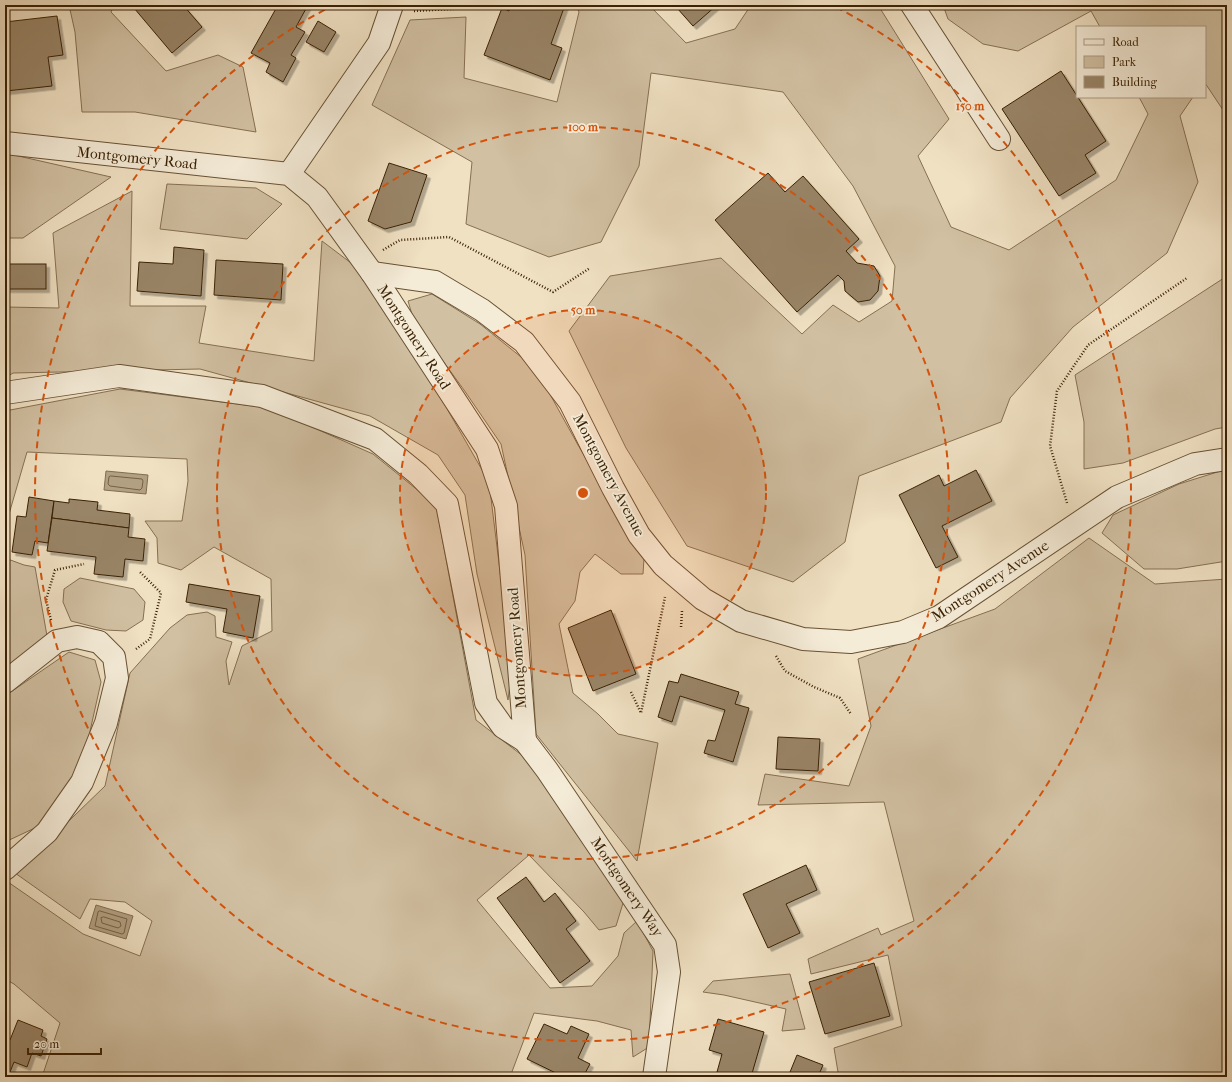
<svg xmlns="http://www.w3.org/2000/svg" width="1232" height="1082" viewBox="0 0 1232 1082" font-family="'IM FELL French Canon',serif">
  <defs>
    <filter id="shadow"><feDropShadow dx="3.5" dy="3.5" stdDeviation="0" flood-color="#0004"/></filter>
  </defs>
  <rect width="100%" height="100%" fill="#f0e1c3"/>
  <filter id="stains"><feTurbulence type="fractalNoise" baseFrequency=".005" numOctaves="4"/><feColorMatrix values="0 0 0 0 .2 0 0 0 0 .09 0 0 0 0 .02 0 0 0 .5 -.17"/></filter>
  <radialGradient id="worn" r=".72"><stop offset=".6" stop-color="#630" stop-opacity="0"/><stop offset="1" stop-color="#630" stop-opacity=".3"/></radialGradient>
  <!-- green -->
  <g fill="#d1c0a2" stroke="#867052">
    <path d="M 69,5 L 114,5 L 111,12 L 166,71 L 218,55 L 243,67 L 256,132 L 135,112 L 82,112 L 75,32 Z"/>
    <path d="M 576,5 L 649,5 L 686,43 L 735,29 L 751,5 L 878,5 L 949,119 L 918,156 L 951,227 L 1009,250 L 1116,180 L 1148,114 L 1139,97 L 1193,97 L 1180,116 L 1198,182 L 1167,253 L 1073,327 L 1010,398 L 1001,422 L 859,476 L 845,542 L 793,582 L 687,546 L 626,448 L 569,331 L 610,276 L 721,258 L 802,334 L 833,305 L 859,322 L 892,301 L 895,266 L 853,186 L 783,92 L 651,73 L 639,166 L 601,242 L 549,257 L 466,224 L 472,162 L 372,105 L 410,20 L 466,17 L 464,78 L 557,102 L 579,12 Z"/>
    <path d="M 943,5 L 1227,5 L 1227,116 L 1205,83 L 1205,27 L 1100,27 L 1091,11 L 1018,51 L 983,44 L 948,19 Z"/>
    <path d="M 5,153 L 111,177 L 23,238 L 5,238 Z"/>
    <path d="M 167,184 L 256,188 L 282,204 L 247,239 L 160,229 Z"/>
    <path d="M 132,191 L 130,306 L 206,306 L 199,343 L 314,361 L 322,241 L 359,269 L 446,407 L 489,482 L 512,669 L 508,700 L 477,574 L 465,495 L 438,455 L 370,416 L 200,369 L 13,373 L 5,378 L 5,307 L 59,308 L 53,233 Z"/>
    <path d="M 1227,276 L 1227,427 L 1215,429 L 1123,463 L 1084,469 L 1084,422 L 1075,375 Z"/>
    <path d="M 432,294 L 480,324 L 536,369 L 578,445 L 644,558 L 643,574 L 621,574 L 595,554 L 580,572 L 575,601 L 559,624 L 573,693 L 598,714 L 618,734 L 658,743 L 637,861 L 536,734 L 525,555 L 501,444 L 464,390 L 414,321 L 408,301 Z"/>
    <path d="M 120,389 L 269,408 L 373,454 L 436,505 L 476,720 L 532,763 L 624,900 L 616,926 L 599,930 L 584,912 L 529,855 L 477,900 L 550,988 L 592,986 L 618,956 L 624,933 L 637,921 L 653,951 L 649,1047 L 633,1057 L 631,1030 L 597,1021 L 534,1013 L 510,1077 L 42,1077 L 60,1023 L 14,984 L 5,979 L 5,883 L 8,882 L 83,934 L 140,956 L 152,921 L 125,902 L 90,899 L 80,919 L 15,873 L 105,786 L 130,673 L 170,628 L 187,615 L 207,612 L 215,616 L 216,637 L 232,642 L 226,661 L 229,685 L 242,646 L 272,631 L 271,579 L 214,547 L 181,570 L 158,563 L 157,538 L 145,521 L 182,521 L 188,481 L 187,459 L 27,452 L 5,528 L 5,411 Z"/>
    <path d="M 1227,469 L 1227,561 L 1177,569 L 1144,569 L 1102,533 L 1113,515 L 1179,484 Z"/>
    <path d="M 1089,538 L 1155,584 L 1227,579 L 1227,1077 L 914,1077 L 903,1072 L 900,1077 L 846,1077 L 838,1072 L 834,1048 L 902,1026 L 888,955 L 811,974 L 808,959 L 878,928 L 881,935 L 914,921 L 884,802 L 758,805 L 765,774 L 849,786 L 871,726 L 858,659 L 995,609 Z"/>
    <path d="M 5,558 L 24,565 L 35,567 L 47,636 L 5,669 Z"/>
    <path d="M 80,578 L 134,589 L 145,602 L 143,620 L 126,631 L 106,630 L 71,621 L 63,602 L 64,589 Z"/>
    <path d="M 69,652 L 95,660 L 101,682 L 82,767 L 37,827 L 5,842 L 5,696 Z"/>
    <path d="M 790,974 L 805,1029 L 782,1031 L 786,1009 L 724,995 L 703,992 L 713,981 Z"/>
  </g>
  <!-- water -->
  <g fill="#b2a082" stroke="#826d4f">
    <path d="M 106,471 L 148,475 L 146,494 L 104,490 Z"/>
    <path d="M 96,905 L 133,916 L 126,939 L 89,928 Z"/>
  </g>
  <g fill="none" stroke-linecap="round" stroke-linejoin="round">
    <!-- shore -->
    <g stroke="#766042" stroke-width="1">
      <path d="M 111,476 L 142,479 L 143,481 L 142,488 L 140,490 L 110,486 L 108,484 L 109,477 Z"/>
      <path d="M 100,911 L 127,919 L 124,933 L 122,934 L 95,926 L 98,912 Z"/>
      <path d="M 104,917 L 120,922 L 121,926 L 118,928 L 102,923 L 101,918 Z"/>
    </g>
  </g>
  <!-- building -->
  <g fill="#998567" stroke="#3a2103" filter="url(#shadow)">
    <path d="M 137,5 L 183,5 L 202,27 L 172,53 L 134,8 Z"/>
    <path d="M 278,5 L 308,5 L 296,27 L 305,32 L 291,55 L 296,58 L 283,82 L 266,72 L 270,63 L 251,53 Z"/>
    <path d="M 512,5 L 565,5 L 551,44 L 562,48 L 550,80 L 484,55 L 502,8 L 509,11 Z"/>
    <path d="M 681,5 L 717,5 L 693,26 L 677,8 Z"/>
    <path d="M 57,16 L 63,55 L 48,57 L 52,86 L 6,91 L 5,22 Z"/>
    <path d="M 318,21 L 336,32 L 324,52 L 306,42 Z"/>
    <path d="M 1061,71 L 1106,141 L 1085,155 L 1096,173 L 1059,196 L 1002,109 Z"/>
    <path d="M 389,163 L 427,175 L 411,222 L 385,229 L 368,221 Z"/>
    <path d="M 768,173 L 785,192 L 803,176 L 859,239 L 846,251 L 857,263 L 874,266 L 880,276 L 878,291 L 870,300 L 858,302 L 845,291 L 844,281 L 838,275 L 797,312 L 715,220 Z"/>
    <path d="M 174,247 L 204,250 L 201,296 L 137,291 L 139,262 L 173,264 Z"/>
    <path d="M 216,260 L 283,264 L 281,300 L 214,295 Z"/>
    <rect x="5" y="264" width="41" height="25"/>
    <path d="M 976,470 L 992,501 L 942,526 L 958,557 L 936,568 L 899,495 L 939,475 L 944,486 Z"/>
    <path d="M 29,497 L 54,501 L 48,543 L 35,541 L 32,555 L 12,552 L 17,516 L 26,517 Z"/>
    <path d="M 69,499 L 98,502 L 97,510 L 130,514 L 129,528 L 52,518 L 54,501 L 69,503 Z"/>
    <path d="M 52,518 L 129,528 L 128,537 L 145,539 L 143,561 L 125,559 L 123,577 L 94,574 L 96,557 L 47,551 Z"/>
    <path d="M 189,584 L 260,596 L 253,638 L 223,632 L 227,609 L 186,602 Z"/>
    <path d="M 611,610 L 636,674 L 593,691 L 568,628 Z"/>
    <path d="M 681,674 L 739,692 L 735,704 L 749,708 L 733,762 L 704,753 L 708,740 L 715,741 L 725,710 L 680,696 L 672,722 L 658,717 L 669,681 L 678,683 Z"/>
    <path d="M 778,737 L 820,739 L 818,771 L 776,769 Z"/>
    <path d="M 806,865 L 817,890 L 786,904 L 800,933 L 768,948 L 743,894 Z"/>
    <path d="M 526,877 L 544,902 L 555,893 L 576,921 L 566,929 L 590,961 L 560,983 L 497,898 Z"/>
    <path d="M 874,963 L 890,1016 L 825,1034 L 809,982 Z"/>
    <path d="M 718,1019 L 764,1032 L 751,1077 L 734,1077 L 717,1072 L 722,1054 L 709,1050 Z"/>
    <path d="M 18,1020 L 43,1030 L 41,1036 L 47,1039 L 41,1056 L 32,1053 L 27,1067 L 14,1062 L 8,1077 L 5,1077 L 5,1038 L 10,1040 Z"/>
    <path d="M 544,1024 L 567,1034 L 571,1026 L 589,1034 L 578,1058 L 590,1064 L 583,1077 L 564,1077 L 527,1059 Z"/>
    <path d="M 797,1055 L 823,1065 L 818,1077 L 788,1077 Z"/>
  </g>
  <g fill="none" stroke-linecap="round" stroke-linejoin="round">
    <!-- minor casing -->
    <g stroke="#685133" stroke-width="24">
      <g id="minor">
        <path d="M 912,5 L 999,139"/>
        <path d="M 5,143 L 289,174 L 317,197 L 372,273 L 487,449 L 506,506 L 525,741"/>
        <path d="M 289,174 L 379,43 L 392,5"/>
        <path d="M 372,273 L 435,282 L 482,310 L 524,342 L 570,402 L 613,488 L 639,535 L 663,565 L 703,599 L 741,621 L 803,639 L 851,642 L 903,632 L 939,617 L 1117,497 L 1195,464 L 1227,459"/>
        <path d="M 5,393 L 119,376 L 262,396 L 375,439 L 418,474 L 447,504 L 486,703 L 503,727 L 525,741 L 547,770 L 665,945 L 669,972 L 654,1077"/>
        <path d="M 5,682 L 57,641 L 77,637 L 99,642 L 114,657 L 117,678 L 106,723 L 82,782 L 47,832 L 5,869"/>
      </g>
    </g>
    <!-- path -->
    <g stroke="#3a2103" stroke-width="2.5" stroke-dasharray="1 2" stroke-linecap="butt">
      <path d="M 414,11 L 488,7"/>
      <path d="M 383,250 L 400,240 L 449,237 L 553,292 L 590,268"/>
      <path d="M 1067,503 L 1050,446 L 1057,391 L 1088,345 L 1187,278"/>
      <path d="M 51,620 L 46,600 L 55,570 L 84,564"/>
      <path d="M 681,627 L 682,611"/>
      <path d="M 136,649 L 150,639 L 161,593 L 139,571"/>
      <path d="M 776,656 L 785,671 L 814,687 L 840,698 L 851,714"/>
      <path d="M 631,692 L 641,713 L 665,597"/>
    </g>
    <!-- minor -->
    <use href="#minor" stroke="#f5ecd8" stroke-width="22"/>
  </g>
  <!-- distance rings -->
  <circle cx="583" cy="493" r="183" fill="#d7530b" fill-opacity=".12"/>
  <g fill="none" stroke="#d7530b" stroke-width="2" stroke-dasharray="7 5">
    <circle cx="583" cy="493" r="183"/>
    <circle cx="583" cy="493" r="366"/>
    <path d="M836 7A548 548 0 1 1 330 7"/>
  </g>
  <g text-anchor="middle" stroke-width="3.5" stroke-linejoin="round" paint-order="stroke">
    <!-- street labels -->
    <g font-size="15" fill="#3a2103" stroke="#f5ecd8">
      <text transform="translate(137 158) rotate(6)" y="5">Montgomery Road</text>
      <text transform="translate(414 337) rotate(57)" y="5">Montgomery Road</text>
      <text transform="translate(609 475) rotate(62)" y="5">Montgomery Avenue</text>
      <text transform="translate(990 581) rotate(-33)" y="5">Montgomery Avenue</text>
      <text transform="translate(517 648) rotate(-94)" y="5">Montgomery Road</text>
      <text transform="translate(627 887) rotate(56)" y="5">Montgomery Way</text>
    </g>
  </g>
  <circle cx="583" cy="493" r="6" fill="#d7530b" stroke="#f5ecd8" stroke-width="2"/>
  <g font-size="12" text-anchor="middle" font-weight="bold" fill="#d7530b" stroke="#f5ecd8" stroke-width="3.5" stroke-linejoin="round" paint-order="stroke">
    <text x="970" y="110">150 m</text>
    <text x="583" y="131">100 m</text>
    <text x="583" y="314">50 m</text>
  </g>
  <!-- margin -->
  <rect width="1232" height="1082" fill="none" stroke="#f0e1c3" stroke-width="20"/>
  <rect x="6" y="6" width="1220" height="1070" fill="none" stroke="#3a2103" stroke-width="2"/>
  <rect x="10" y="10" width="1212" height="1062" fill="none" stroke="#3a2103"/>
  <!-- legend -->
  <rect x="1076" y="26" width="130" height="72" fill="#f5ecd8" stroke="#aa9b83"/>
  <rect x="1084" y="39" width="20" height="6" fill="#f5ecd8" stroke="#aa9b83"/>
  <text x="1112" y="46" font-size="12" fill="#3a2103">Road</text>
  <rect x="1084" y="56" width="20" height="12" fill="#d1c0a2" stroke="#aa9b83"/>
  <text x="1112" y="66" font-size="12" fill="#3a2103">Park</text>
  <rect x="1084" y="76" width="20" height="12" fill="#998567" stroke="#aa9b83"/>
  <text x="1112" y="86" font-size="12" fill="#3a2103">Building</text>
  <!-- scale -->
  <path d="M28 1048v6h73v-6" fill="none" stroke="#3a2103" stroke-width="2"/>
  <text x="34" y="1048" font-size="12" fill="#3a2103" stroke="#f5ecd8" stroke-width="3" paint-order="stroke">20 m</text>
  <rect width="100%" height="100%" filter="url(#stains)"/>
  <rect width="100%" height="100%" fill="url(#worn)"/>
</svg>
